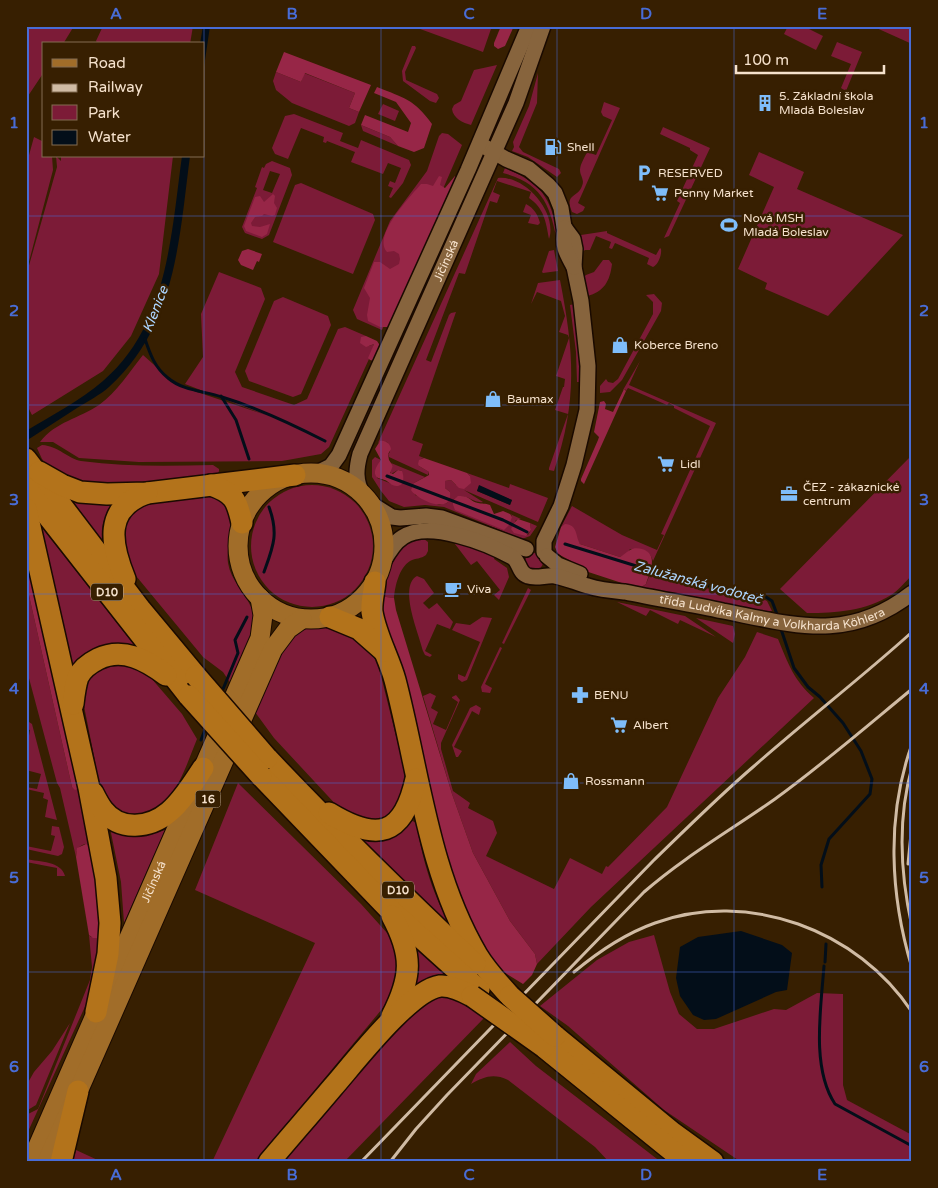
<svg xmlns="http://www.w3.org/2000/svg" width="938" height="1188" viewBox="0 0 938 1188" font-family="'Varela Round',sans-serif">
  <rect width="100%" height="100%" fill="#371f01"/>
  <!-- green -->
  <g fill="#7c1b37" fill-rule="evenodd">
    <path d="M 26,26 L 74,26 L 63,44 L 44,44 L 44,72 L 26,99 Z"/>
    <path d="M 103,26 L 193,26 L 190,44 L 98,44 L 96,41 Z"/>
    <path d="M 412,26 L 492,26 L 483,52 Z"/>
    <path d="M 788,26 L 803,26 L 823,36 L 816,50 L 784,34 Z"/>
    <path d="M 872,26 L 912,26 L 912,44 Z"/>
    <path d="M 837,42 L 862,52 L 846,91 L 841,88 L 851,64 L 831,56 Z"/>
    <path d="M 412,46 L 415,46 L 416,48 L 405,72 L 406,80 L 437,94 L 439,98 L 436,103 L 430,101 L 403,81 L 402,71 Z"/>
    <path d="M 497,65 L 471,125 C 463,123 453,118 452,109 L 454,105 L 461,101 L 474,70 Z"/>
    <path d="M 276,72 L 301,82 L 304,73 L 355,93 L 349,108 L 359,112 L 355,123 L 349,126 L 292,103 L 276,90 L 273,81 Z"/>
    <path d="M 538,73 L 537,103 L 519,147 L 523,152 L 559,169 L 561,173 L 557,177 L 528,157 L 512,151 L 514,147 L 513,142 L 529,106 Z"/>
    <path d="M 604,102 L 620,108 L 578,203 L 585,207 L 583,211 L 577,214 L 572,212 C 564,193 578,198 582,186 C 585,180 580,176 580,170 C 580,164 585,157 587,152 L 596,155 L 612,120 L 603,116 L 601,112 Z"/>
    <path d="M 383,104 L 399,111 L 395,121 L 378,114 Z"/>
    <path d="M 294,114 L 343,133 L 340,141 L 358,148 L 361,140 L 409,160 L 411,165 L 403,183 L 391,198 L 389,197 L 393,188 L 388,186 L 390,181 L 395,183 L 401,168 L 388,163 L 383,174 L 351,162 L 355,152 L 327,141 L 326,143 L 323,142 L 324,137 L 301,128 L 288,159 L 275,154 L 272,148 L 285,116 Z"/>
    <path d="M 361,125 L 390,137 L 398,146 L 363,131 Z"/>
    <path d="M 663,127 L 710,148 L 669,236 L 664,238 L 680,203 L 677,201 L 698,155 L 690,150 L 690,148 L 660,134 Z"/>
    <path d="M 442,133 L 448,134 L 462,145 L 382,330 L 357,319 L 353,310 L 390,221 L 427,171 L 439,136 Z"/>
    <path d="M 34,137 L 44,142 L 44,156 L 52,156 L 53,170 L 26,273 L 26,166 Z"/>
    <path d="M 759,152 L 804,172 L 797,189 L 903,235 L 828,316 L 765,289 L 767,283 L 738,269 L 774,187 L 749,175 Z"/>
    <path d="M 56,156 L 61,161 L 61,156 L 173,156 L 159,274 L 131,336 L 103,371 L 32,415 L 26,403 L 26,276 L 57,167 Z"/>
    <path d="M 272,161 L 290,168 L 292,175 L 269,235 L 262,239 L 245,233 L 242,227 L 257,188 L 255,187 L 262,167 L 264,168 L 266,164 ZM 270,171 L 280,174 L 272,193 L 263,190 Z"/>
    <path d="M 505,168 C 547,186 551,201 560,244 L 558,245 C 550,206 544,184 503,173 Z"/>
    <path d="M 498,178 C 525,175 558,213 549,239 C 546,222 544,208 529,198 L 531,192 L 497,181 L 493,192 L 500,195 L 497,203 L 490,201 L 465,274 L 459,273 L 426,360 L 431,362 L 449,315 L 451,313 L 456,312 L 412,440 L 423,444 L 419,456 L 424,458 L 421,459 L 419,466 L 429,472 L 428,475 L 389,457 L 388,454 L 390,452 L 387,442 L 381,441 L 378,443 Z"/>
    <path d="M 301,183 L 373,214 L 375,220 L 353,274 L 273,242 L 295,185 Z"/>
    <path d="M 526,204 C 534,208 538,215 540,223 L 538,225 L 528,223 L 531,215 L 523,212 Z"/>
    <path d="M 607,231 L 607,233 L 656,255 L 660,248 L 661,249 C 662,255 658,265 653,267 L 647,264 L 649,258 L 615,243 L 612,249 L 609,248 L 611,242 L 596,236 L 590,250 L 585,250 L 581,253 L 578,246 L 582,245 L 581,235 Z"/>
    <path d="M 554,250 L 558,271 L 543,273 L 542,272 L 549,251 Z"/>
    <path d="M 603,260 L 609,260 L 612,264 C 610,281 604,292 587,296 L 584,277 L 586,275 L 594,272 Z"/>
    <path d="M 219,272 L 261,288 L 265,299 L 235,372 L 242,387 L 294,405 L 307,399 L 338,329 L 345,327 L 366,336 L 369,346 L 374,344 L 369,359 L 329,447 L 321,454 L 282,461 L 139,462 L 79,458 L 53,442 L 40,442 C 55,422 80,418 99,405 C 117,392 130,371 143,355 L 171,380 L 182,387 L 266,415 L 185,384 L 203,357 L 201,314 Z"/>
    <path d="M 560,280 C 574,352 578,400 554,471 L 549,470 L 549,468 L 568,414 L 555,410 L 563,387 L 564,387 L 565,379 L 556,376 L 569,338 L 568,335 L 559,332 L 565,316 L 561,301 L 537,292 L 531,304 L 538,283 Z"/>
    <path d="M 654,294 L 662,303 L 661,311 L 622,380 L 610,392 L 600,393 L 600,386 L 606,379 L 608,382 L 613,383 L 618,379 L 653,314 L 653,302 L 646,295 Z"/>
    <path d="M 283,297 L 328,316 L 331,325 L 301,394 L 293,397 L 249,381 L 245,371 L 274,301 Z"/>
    <path d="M 575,304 L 580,353 L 581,382 L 577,382 L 576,352 L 570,305 Z"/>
    <path d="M 640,361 L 629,385 L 716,423 L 653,561 C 649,549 642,549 630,549 L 627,554 L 620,557 L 580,544 L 563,526 L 561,527 L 572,506 L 622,535 L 657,550 L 664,535 L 661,534 L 710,426 L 674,408 L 674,406 L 669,403 L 667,405 L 628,388 L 626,391 L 625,389 L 623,390 Z"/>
    <path d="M 42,445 C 59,446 68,459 81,461 C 125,467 169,466 213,465 L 219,469 L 219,471 L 217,476 L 90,488 L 48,466 L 42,459 L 37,448 Z"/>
    <path d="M 912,455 L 912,575 C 905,582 899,590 891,595 C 866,611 836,613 807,613 L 780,589 Z"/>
    <path d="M 375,457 L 381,460 L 377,478 L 397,486 L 400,485 L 402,471 L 398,470 L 391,474 L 390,471 L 393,466 L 391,463 L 425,477 L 414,483 L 415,495 L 439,505 L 447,503 L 450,497 L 450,492 L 445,488 L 445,481 L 451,480 L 456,485 L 470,476 L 467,473 L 509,488 L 510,484 L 548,498 L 538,522 L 464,490 L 483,502 C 472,504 465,490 453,500 L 454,507 L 504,529 L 512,516 L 510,514 L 521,519 L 516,520 L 512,527 L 528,535 L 531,530 L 530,523 L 537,526 L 530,536 L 522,539 L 444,507 L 425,505 L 404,507 L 389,501 L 381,491 L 372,477 L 372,460 ZM 479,486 L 512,500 L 510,505 L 477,491 Z"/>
    <circle cx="312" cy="546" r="61"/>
    <path d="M 209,494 L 226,502 C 228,507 232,514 232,520 C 232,535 226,548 228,563 C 231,581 244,591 251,607 C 260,629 240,663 231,684 L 223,672 L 203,657 L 127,565 L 120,546 L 127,515 L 144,504 Z"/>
    <path d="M 72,500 L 89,504 L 112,504 L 113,506 C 103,517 101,526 102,541 Z"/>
    <path d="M 42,528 L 135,646 C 101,641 95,645 72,670 Z"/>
    <path d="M 424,539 L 428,542 L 428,551 L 426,555 C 421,559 416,558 410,561 C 399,568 395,586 394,598 L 379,596 L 395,554 L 408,541 Z"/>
    <path d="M 457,540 L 495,556 L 494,559 L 507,568 L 509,577 L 499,600 L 494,595 L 500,590 L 477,561 L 471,565 L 455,544 Z"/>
    <circle cx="534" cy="562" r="9"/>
    <path d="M 650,574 L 688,585 L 761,598 L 767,601 L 772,611 L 760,612 L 640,588 L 646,584 Z"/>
    <path d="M 417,576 L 424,579 L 434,593 L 423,603 L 429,609 L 437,603 L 453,622 L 450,629 L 437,624 L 425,651 L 432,655 L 430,657 L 425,655 L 423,651 C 419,634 398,586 417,576 Z"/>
    <path d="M 26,582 L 72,787 L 79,789 L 94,851 L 85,844 C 77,847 77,849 76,857 L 60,788 L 57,783 L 26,667 Z"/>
    <path d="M 528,588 L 531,590 L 504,644 L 502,643 Z"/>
    <path d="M 617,602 L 685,616 L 716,637 L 680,620 L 678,624 L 650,610 L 646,616 Z"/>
    <path d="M 482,617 L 492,618 L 467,680 L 462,682 L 458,679 L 458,674 L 465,677 L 480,642 L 452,630 L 456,623 L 470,625 Z"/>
    <path d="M 696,618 L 733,626 L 735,634 L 733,643 Z"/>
    <path d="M 330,628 C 348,629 368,645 377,660 L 405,772 L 406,788 L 404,800 L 386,818 L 368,821 L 340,809 L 274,738 L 255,712 C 263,693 282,639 299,631 C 307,627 321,628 330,628 Z"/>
    <path d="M 757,632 L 778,639 C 788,663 794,681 814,698 L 591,907 L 537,964 L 535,954 L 510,921 L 473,853 L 452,794 L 423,696 L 430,693 L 436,696 L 431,708 L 438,712 L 433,724 L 446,730 L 458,702 L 452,698 L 452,697 L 456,695 L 460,700 L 441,743 L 441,749 L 453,791 L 470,803 L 468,808 L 493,821 L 497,833 L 486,856 L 554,889 L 570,858 L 602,874 L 606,866 L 608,867 L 667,807 L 718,698 L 745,657 Z"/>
    <path d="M 500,647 L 502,648 L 485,684 L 492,688 L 490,693 L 482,692 L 481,687 Z"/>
    <path d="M 121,661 L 145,671 L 182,714 L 197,739 C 185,768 170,822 130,814 C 116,812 105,800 100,787 C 97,780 96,769 95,761 C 91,741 87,721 83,701 C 88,673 94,669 121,661 Z"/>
    <path d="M 476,705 L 481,708 L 479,715 L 472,711 L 454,747 L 462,751 L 458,757 L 456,757 L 452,745 L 470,708 Z"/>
    <path d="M 29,722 L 32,724 L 57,820 L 45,817 L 48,800 L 43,798 L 44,793 L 26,789 L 26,787 L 37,789 L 41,774 L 26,770 L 26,753 L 30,730 L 26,729 L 26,723 Z"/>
    <path d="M 238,783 L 361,904 L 388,934 L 397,950 L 399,977 L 392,997 L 255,1162 L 212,1162 L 315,943 L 195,890 Z"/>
    <path d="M 411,820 L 416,823 C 423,861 433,898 454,931 L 360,840 L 360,838 Z"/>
    <path d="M 52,826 L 59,827 L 64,847 L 62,854 L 58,856 L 26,849 L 26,846 L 51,851 L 55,836 L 51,835 Z"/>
    <path d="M 110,828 C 131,839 143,837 165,830 L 124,923 L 121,882 Z"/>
    <path d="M 26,859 C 40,862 61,861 65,876 L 57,876 L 57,868 L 26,862 Z"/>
    <path d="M 89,935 L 91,937 L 102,936 L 88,1000 L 26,1136 L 26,1115 L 38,1109 L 90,980 L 92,967 Z"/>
    <path d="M 654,935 L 670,992 L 679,1014 L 697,1029 L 714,1029 L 774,1009 L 786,1010 L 817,993 L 843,994 L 843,1085 L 847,1100 L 912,1135 L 912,1162 L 741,1162 L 664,1110 L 568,1026 L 540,1006 L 597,960 L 629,942 Z"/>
    <path d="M 415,947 L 450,979 L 414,989 Z"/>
    <path d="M 430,996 C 453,997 467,1002 485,1017 L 344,1162 L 270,1162 L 404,1015 Z"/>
    <path d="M 70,1023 L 36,1105 L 26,1111 L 26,1086 L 34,1072 L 52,1051 Z"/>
    <path d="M 510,1042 L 536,1066 L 661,1162 L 609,1162 L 595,1147 L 508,1080 C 493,1073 484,1077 471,1084 L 476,1074 Z"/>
    <path d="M 76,1150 L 102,1162 L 73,1162 Z"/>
  </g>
  <!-- forest -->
  <g fill="#972647">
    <path d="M 501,26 L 514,26 L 505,46 L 498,49 L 494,46 L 494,43 Z"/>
    <path d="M 284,52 L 371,85 L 359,112 L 349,108 L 355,93 L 305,73 L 301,82 L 276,72 Z"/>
    <path d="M 377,87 C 404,98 414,99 432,124 L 424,148 L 414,152 L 398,146 L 390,137 L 361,125 L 365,115 L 408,132 L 411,123 L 396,102 L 374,93 Z"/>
    <path d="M 439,176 L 442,177 L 440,185 L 445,188 L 455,176 L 457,178 L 390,327 L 380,327 L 368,321 L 367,315 L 370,298 L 364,288 L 374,262 L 380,262 L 390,269 L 399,264 L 400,259 L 399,254 L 394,251 L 387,252 C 372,236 410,197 421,184 L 427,184 L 433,186 Z"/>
    <path d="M 273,194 L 275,196 L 274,203 L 277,208 L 275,215 L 272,216 L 264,214 L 262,216 L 255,217 L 251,223 L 252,226 L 260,227 L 270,224 L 267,234 L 262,237 L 246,231 L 244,226 L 255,197 L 260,196 L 264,202 Z"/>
    <path d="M 248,249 L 262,254 L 259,262 L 257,261 L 253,270 L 241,265 L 238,260 L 242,251 Z"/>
    <path d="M 366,336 L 377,341 L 381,347 L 374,361 L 370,360 L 368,358 L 374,344 L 366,347 L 360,343 L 361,337 Z"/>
    <path d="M 624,389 L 626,391 L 584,484 L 581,481 L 581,479 L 598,440 L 599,437 L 594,432 L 600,402 L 604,401 L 606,404 L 605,409 L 613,412 Z"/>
    <path d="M 380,441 C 385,440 390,443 391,449 L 388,454 L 389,460 L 393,466 L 390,473 L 393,474 L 398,470 L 402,471 C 404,476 405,487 396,486 C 392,486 389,482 385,480 C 385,480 378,478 378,478 C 371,473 378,464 381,460 L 375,449 Z"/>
    <path d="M 424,458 L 467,473 L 470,476 L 471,483 L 464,489 L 459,488 L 451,480 L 445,481 L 445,488 L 450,492 C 453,516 417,500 411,490 L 414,483 L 429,475 L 429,472 L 419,466 L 418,464 L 419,460 Z"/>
    <path d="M 458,496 C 470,495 469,501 478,503 C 482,504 485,503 490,505 L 494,514 L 503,511 L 510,514 L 512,517 L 509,525 L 504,530 L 455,510 L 453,505 L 453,500 Z"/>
    <path d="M 518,519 L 530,523 L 531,530 L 526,536 L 514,533 L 511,529 L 514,523 Z"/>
    <path d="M 565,524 C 578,525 575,535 580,544 L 620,557 C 624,555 626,552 630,550 C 633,548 638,548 642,549 C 659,554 650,572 646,584 L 640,588 L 631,586 L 570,566 L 571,561 L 558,554 L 555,547 L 561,527 Z"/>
    <path d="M 26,545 L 79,788 L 75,790 L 72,787 L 26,582 Z"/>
    <path d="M 379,596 L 394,598 L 396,610 L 452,794 L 473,853 L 510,921 L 535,954 L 537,964 L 532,975 L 523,984 L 499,969 L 483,951 L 462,917 L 377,601 Z"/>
    <path d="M 86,844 L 90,847 L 103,917 L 99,938 L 93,938 L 89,935 L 76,857 L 77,848 Z"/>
  </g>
  <!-- water -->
  <g fill="#030e19">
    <path d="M 203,26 L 210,26 L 204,67 L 204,44 L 200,44 Z"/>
    <path d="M 182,156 L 190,156 C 179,240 176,326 109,387 C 100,395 88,401 77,408 C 60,419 43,430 26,441 L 26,431 C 51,416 81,400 103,381 C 168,325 171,235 182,156 Z"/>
    <path d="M 479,485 L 512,500 L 510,505 L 477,491 Z"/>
    <path d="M 741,931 L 782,945 L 792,953 L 787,990 L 776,992 L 716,1019 L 704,1020 L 693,1015 L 680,996 L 676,978 L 680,947 L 698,937 Z"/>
  </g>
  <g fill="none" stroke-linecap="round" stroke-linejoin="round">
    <!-- stream -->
    <g stroke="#030e19" stroke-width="3">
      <path d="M 145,339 C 150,354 155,368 168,378 C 183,391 205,391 222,397 C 258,408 292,424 325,441"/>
      <path d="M 221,396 L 236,420 L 249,459"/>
      <path d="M 387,476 L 503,520 L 527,532"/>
      <path d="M 565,544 L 685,581 L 766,597 L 772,601 L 778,617"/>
      <path d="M 264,572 C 273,547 279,534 269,507"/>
      <path d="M 780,626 L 794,668 L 808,687 L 820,697 L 843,723 L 861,751 L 872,779 L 870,794 L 829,839 L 821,865 L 822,887"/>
      <path d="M 221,694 L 238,653 L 235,640 L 247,617"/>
      <path d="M 201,740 L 206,727"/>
      <path d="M 825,962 L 826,944"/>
      <path d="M 824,966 C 821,1008 811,1068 835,1104 L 912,1146"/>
    </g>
    <!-- minor casing -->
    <g stroke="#1a0a00" stroke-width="18">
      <g id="minor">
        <path d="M 485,147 L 506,159 L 529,169 L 548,185 L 555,193 L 561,208 L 564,227 L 573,239 L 575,249 L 574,267 L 581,301 L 588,366 L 587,410 L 574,465 L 561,506 L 544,541 L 544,552"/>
        <path d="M 565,228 C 562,246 565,251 574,267"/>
        <path d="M 317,473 L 331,466 L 339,455 L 468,170 L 529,26"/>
        <path id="s1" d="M 363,495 C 355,481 356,469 360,454 L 516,103 L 543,26"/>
        <path d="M 371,504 L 392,517 L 400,518 L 426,516 L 442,518 L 526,549"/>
        <path d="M 547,556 L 558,565 L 580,574"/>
        <path id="s2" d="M 382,564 C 387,555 393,543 403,537 C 429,520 487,543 512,557 C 520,561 518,573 528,576 C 536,579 546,575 555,576 C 566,578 577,583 588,586 C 600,590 613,591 625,592 C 658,599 691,604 723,611 C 795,625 848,643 912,593"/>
      </g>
    </g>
    <!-- major casing -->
    <g stroke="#1a0a00" stroke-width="21">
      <g id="major">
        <circle cx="311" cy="546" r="73"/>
        <path id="s3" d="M 31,1162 L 260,638 L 263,615 L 260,598"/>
        <path d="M 47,1162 L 273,649 L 288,629 L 302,619"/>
      </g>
    </g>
    <!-- highway casing -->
    <g stroke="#1a0a00" stroke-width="24">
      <g id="highway">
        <path d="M 26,459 L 141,610 L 196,676"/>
        <path d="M 39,472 L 62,485 L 80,492 L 107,494 L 147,493 L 295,475"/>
        <path d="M 211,485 C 234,493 237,500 242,523"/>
        <path d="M 26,488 L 189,696"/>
        <path d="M 26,509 L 89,788 L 106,878 L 110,923 L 108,954 L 96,1012"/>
        <path d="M 125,579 C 111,545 103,508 147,493"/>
        <path d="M 375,582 C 374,592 371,603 372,612 C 376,636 389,658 395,680 C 419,772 428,872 477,955 C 486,970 498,983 510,996"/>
        <path d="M 330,617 L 359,629 L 384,651"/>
        <path d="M 73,704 C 74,695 75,686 78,677 C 82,669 90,663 98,659 C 123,647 146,660 166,675"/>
        <path d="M 267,758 C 334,829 404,897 475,964"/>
        <path d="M 261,776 L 387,907 L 479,990"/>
        <path d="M 93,793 C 96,799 99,805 103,810 C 120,832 150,828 169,812 C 183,800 193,783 203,768"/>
        <path d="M 329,813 C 377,842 403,837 416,779"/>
        <path d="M 392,916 C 413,955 412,977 392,1016"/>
        <path d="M 555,1036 L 673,1133 L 713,1162"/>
        <path d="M 544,1047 L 686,1162"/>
        <path d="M 61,1162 L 78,1091"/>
        <path d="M 269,1162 C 290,1137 312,1112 333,1087 C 354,1063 410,990 440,986 C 451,985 463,991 472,996"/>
      </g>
    </g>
    <!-- minor -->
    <use href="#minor" stroke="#87643d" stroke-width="15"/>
    <!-- major -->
    <use href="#major" stroke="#a16d29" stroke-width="19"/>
    <!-- highway -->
    <use href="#highway" stroke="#b3731b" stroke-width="21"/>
    <!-- rail -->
    <g stroke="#d0bba4" stroke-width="3">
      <path d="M 912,744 C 886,816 890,895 912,968"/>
      <path d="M 912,767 C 897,820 900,873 912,927"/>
      <path d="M 908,864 L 912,824"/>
      <path d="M 574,972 C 598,952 624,934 655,923 C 748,889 858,930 912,1012"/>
      <path d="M 361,1162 L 653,861 C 686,829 718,797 753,767 C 805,721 860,679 912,632"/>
      <path d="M 390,1162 L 416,1129 L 447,1095 L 644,892 C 684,857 731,830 775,799 C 822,765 867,726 912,689"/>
    </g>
    <!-- highway-bridge casing -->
    <g stroke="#1a0a00" stroke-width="24" stroke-linecap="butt">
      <g id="highway-bridge">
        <path d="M 196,676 L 267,758"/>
        <path d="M 189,696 L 261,776"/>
        <path d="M 472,996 L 544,1047"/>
        <path d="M 510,996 L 555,1036"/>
      </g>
    </g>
    <!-- highway-bridge -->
    <use href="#highway-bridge" stroke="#b3731b" stroke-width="21"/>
  </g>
  <!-- grid -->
  <path fill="none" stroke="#486cd6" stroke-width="1" stroke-opacity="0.55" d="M 204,26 L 204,1162M 381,26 L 381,1162M 557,26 L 557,1162M 734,26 L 734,1162M 26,216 L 912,216M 26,405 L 912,405M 26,594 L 912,594M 26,783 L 912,783M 26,972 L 912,972"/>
  <!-- icons -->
  <defs>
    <g id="building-bare" transform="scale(1.35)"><path d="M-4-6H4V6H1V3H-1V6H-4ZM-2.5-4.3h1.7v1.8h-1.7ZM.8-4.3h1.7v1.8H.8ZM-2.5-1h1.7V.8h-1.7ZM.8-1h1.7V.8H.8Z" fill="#7fbdfa" stroke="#371f01" stroke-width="2.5" paint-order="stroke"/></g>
    <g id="fuel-bare" transform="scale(1.35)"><path d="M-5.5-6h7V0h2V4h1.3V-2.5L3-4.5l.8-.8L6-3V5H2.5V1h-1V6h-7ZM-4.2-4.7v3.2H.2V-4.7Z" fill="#7fbdfa" stroke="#371f01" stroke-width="2.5" paint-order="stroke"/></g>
    <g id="parking-bare" transform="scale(1.35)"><path d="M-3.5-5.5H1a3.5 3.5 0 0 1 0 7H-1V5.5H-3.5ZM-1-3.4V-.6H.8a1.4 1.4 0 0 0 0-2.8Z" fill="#7fbdfa" stroke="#371f01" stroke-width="2.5" paint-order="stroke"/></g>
    <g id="supermarket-bare" transform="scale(1.35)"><path d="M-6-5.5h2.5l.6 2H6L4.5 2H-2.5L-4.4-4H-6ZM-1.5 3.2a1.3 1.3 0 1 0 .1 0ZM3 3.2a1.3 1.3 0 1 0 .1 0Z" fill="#7fbdfa" stroke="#371f01" stroke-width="2.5" paint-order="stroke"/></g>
    <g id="stadium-bare" transform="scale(1.35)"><path d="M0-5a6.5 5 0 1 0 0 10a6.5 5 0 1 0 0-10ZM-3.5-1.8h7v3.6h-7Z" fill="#7fbdfa" stroke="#371f01" stroke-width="2.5" paint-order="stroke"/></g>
    <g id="shop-bare" transform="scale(1.35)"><path d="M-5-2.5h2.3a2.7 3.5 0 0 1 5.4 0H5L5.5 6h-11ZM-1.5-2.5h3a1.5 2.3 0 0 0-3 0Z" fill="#7fbdfa" stroke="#371f01" stroke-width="2.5" paint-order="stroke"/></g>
    <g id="office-bare" transform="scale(1.35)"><path d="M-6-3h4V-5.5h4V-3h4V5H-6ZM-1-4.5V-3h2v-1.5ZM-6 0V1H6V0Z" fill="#7fbdfa" stroke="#371f01" stroke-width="2.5" paint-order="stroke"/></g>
    <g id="cafe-bare" transform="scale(1.35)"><path d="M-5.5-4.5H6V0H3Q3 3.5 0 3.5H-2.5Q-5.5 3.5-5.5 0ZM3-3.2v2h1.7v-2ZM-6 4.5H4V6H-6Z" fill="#7fbdfa" stroke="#371f01" stroke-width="2.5" paint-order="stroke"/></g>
    <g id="pharmacy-bare" transform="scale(1.35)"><path d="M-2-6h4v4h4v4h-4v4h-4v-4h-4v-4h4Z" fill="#7fbdfa" stroke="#371f01" stroke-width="2.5" paint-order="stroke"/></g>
  </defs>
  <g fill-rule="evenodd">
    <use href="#building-bare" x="765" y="103"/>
    <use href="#fuel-bare" x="553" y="147"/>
    <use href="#parking-bare" x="644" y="173"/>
    <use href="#supermarket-bare" x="660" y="193"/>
    <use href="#stadium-bare" x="729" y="225"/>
    <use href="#shop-bare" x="620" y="345"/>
    <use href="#shop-bare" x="493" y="399"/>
    <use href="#supermarket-bare" x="666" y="464"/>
    <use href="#office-bare" x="789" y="494"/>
    <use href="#cafe-bare" x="453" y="589"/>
    <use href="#pharmacy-bare" x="580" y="695"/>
    <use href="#supermarket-bare" x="619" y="725"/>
    <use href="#shop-bare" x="571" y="781"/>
  </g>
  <g text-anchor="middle" stroke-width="5" stroke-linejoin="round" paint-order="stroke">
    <!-- shield labels -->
    <g fill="#371f01" stroke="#bda890" stroke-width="1">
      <rect x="91" y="583.5" width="32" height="17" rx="4"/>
      <rect x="195.5" y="790.5" width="25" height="17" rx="4"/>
      <rect x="382" y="881.5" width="32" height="17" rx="4"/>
    </g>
    <g font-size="11" font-weight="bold" fill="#f6e2cd">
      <text x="107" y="596">D10</text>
      <text x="208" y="803">16</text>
      <text x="398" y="894">D10</text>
    </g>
    <!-- poi labels -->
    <g font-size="12" fill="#f6e2cd" stroke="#371f01" text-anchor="start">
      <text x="779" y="100">5. Základní škola<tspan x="779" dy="14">Mladá Boleslav</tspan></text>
      <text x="567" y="151">Shell</text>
      <text x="658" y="177">RESERVED</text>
      <text x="674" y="197">Penny Market</text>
      <text x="743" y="222">Nová MSH<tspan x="743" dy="14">Mladá Boleslav</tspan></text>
      <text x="634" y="349">Koberce Breno</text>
      <text x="507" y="403">Baumax</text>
      <text x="680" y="468">Lidl</text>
      <text x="803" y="491">ČEZ - zákaznické<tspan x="803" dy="14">centrum</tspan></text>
      <text x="467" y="593">Viva</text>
      <text x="594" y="699">BENU</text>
      <text x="633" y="729">Albert</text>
      <text x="585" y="785">Rossmann</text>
    </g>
    <!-- street labels -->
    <g font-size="12" fill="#f6e2cd" stroke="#371f01">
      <text dy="4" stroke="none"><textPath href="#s1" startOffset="254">Jičínská</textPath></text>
      <text dy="4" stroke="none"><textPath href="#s2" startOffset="424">třída Ludvíka Kalmy a Volkharda Köhlera</textPath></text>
      <text dy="4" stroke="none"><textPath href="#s3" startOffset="306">Jičínská</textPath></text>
    </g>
    <!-- water labels -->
    <g font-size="14" font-style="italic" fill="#add6ff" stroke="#371f01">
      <text transform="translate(155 309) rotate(-69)" y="5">Klenice</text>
      <text transform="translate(698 582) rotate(15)" y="5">Zalužanská vodoteč</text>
    </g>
  </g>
  <!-- border -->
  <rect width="938" height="1188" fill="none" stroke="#371f01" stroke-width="55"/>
  <!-- legend -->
  <rect x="42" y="42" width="162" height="115" fill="#371f01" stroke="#836d53"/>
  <rect x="52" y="59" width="25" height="8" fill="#a16d29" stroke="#836d53"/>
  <text x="88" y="68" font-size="15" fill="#f6e2cd">Road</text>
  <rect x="52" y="84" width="25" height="8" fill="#d0bba4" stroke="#836d53"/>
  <text x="88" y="92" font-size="15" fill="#f6e2cd">Railway</text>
  <rect x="52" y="105" width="25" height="15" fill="#7c1b37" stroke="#836d53"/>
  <text x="88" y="118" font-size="15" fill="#f6e2cd">Park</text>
  <rect x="52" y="130" width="25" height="15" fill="#030e19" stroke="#836d53"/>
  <text x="88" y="142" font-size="15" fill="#f6e2cd">Water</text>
  <!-- scale -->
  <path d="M736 65v8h148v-8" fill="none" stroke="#f6e2cd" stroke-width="2.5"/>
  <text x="743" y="65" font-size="15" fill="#f6e2cd" stroke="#371f01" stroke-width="4" paint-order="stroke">100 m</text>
  <rect x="28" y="28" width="882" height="1132" fill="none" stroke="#486cd6" stroke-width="2"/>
  <g font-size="16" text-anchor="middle" font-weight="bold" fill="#486cd6">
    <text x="116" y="19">A</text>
    <text x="292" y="19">B</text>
    <text x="469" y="19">C</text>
    <text x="646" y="19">D</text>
    <text x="822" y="19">E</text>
    <text x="14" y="128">1</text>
    <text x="924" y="128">1</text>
    <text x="14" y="316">2</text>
    <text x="924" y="316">2</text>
    <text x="14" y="505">3</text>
    <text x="924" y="505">3</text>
    <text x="14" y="694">4</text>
    <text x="924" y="694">4</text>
    <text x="14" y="883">5</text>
    <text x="924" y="883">5</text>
    <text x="14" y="1072">6</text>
    <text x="924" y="1072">6</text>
    <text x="116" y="1180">A</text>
    <text x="292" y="1180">B</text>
    <text x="469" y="1180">C</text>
    <text x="646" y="1180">D</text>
    <text x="822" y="1180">E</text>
  </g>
</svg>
